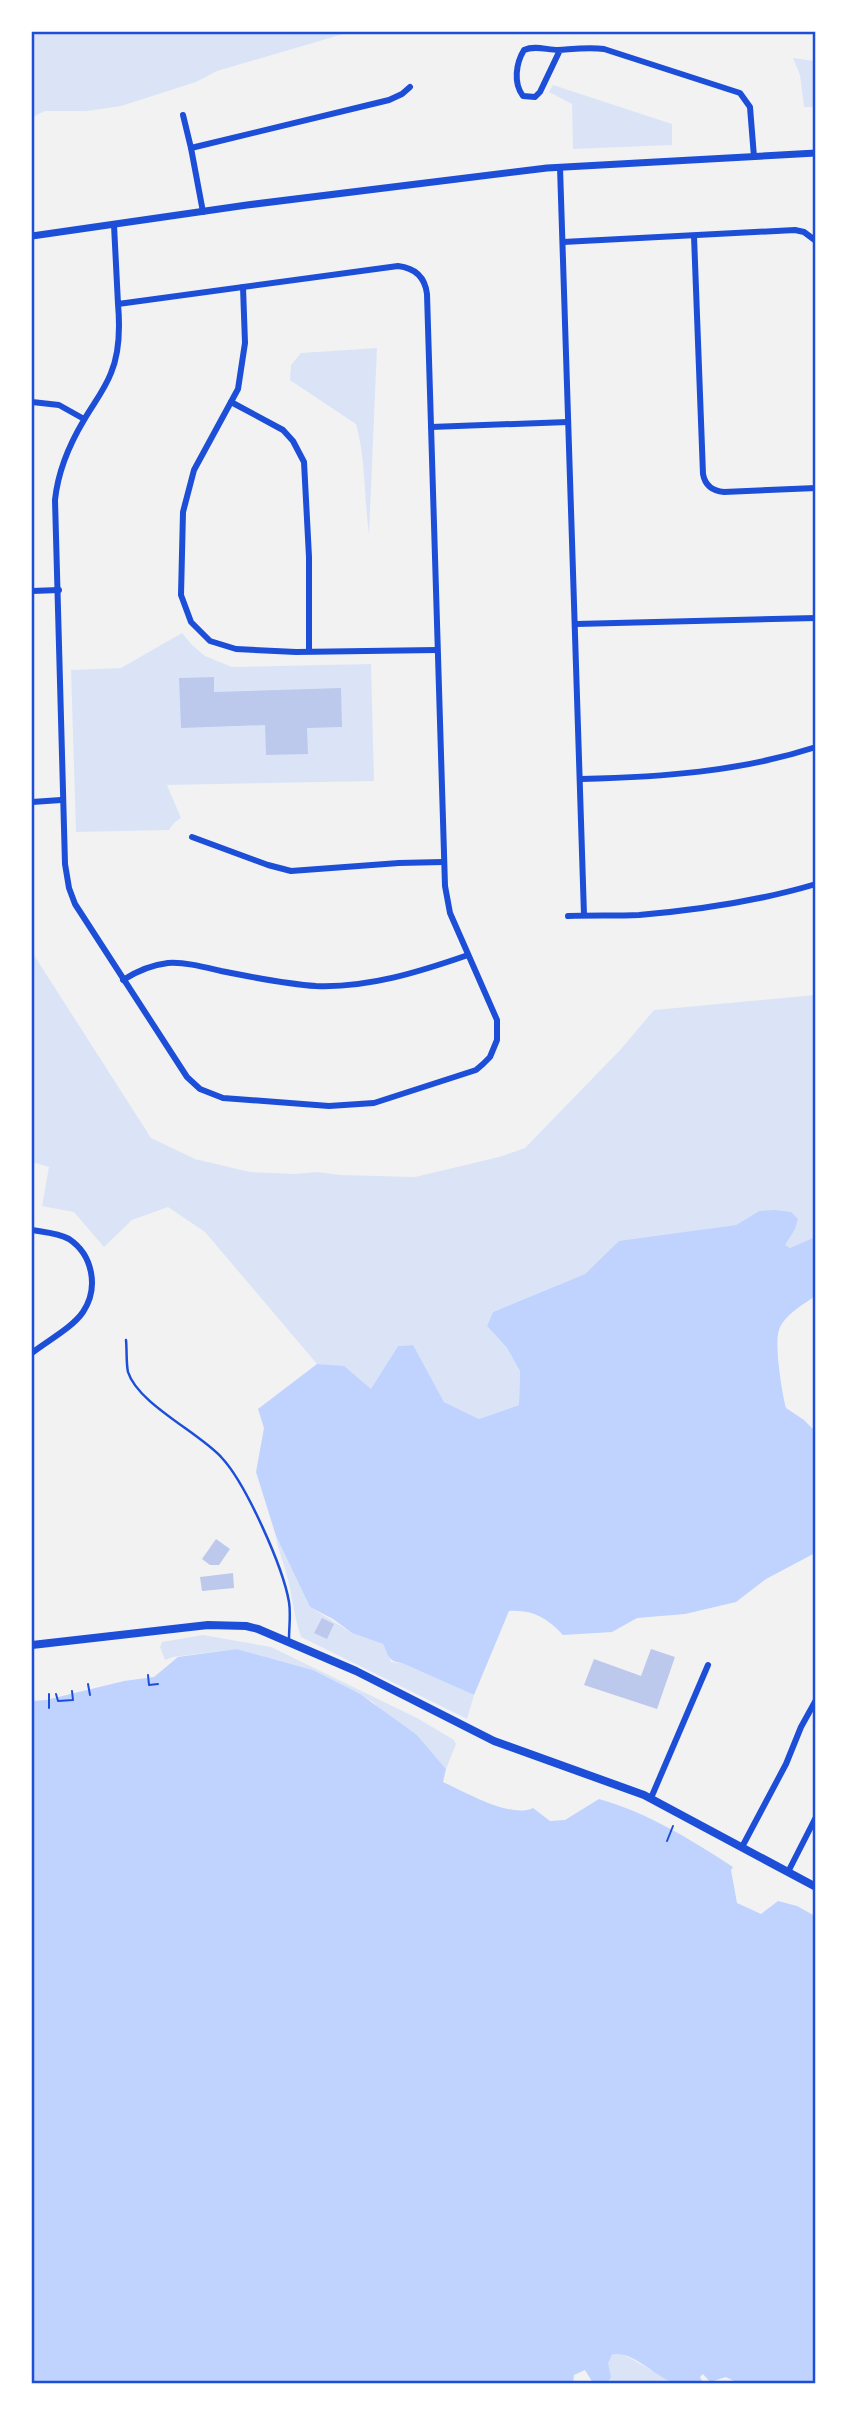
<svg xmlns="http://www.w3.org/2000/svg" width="847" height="2415" viewBox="0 0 847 2415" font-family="'Source Sans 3',sans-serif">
  <rect width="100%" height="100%" fill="#f2f2f2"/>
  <!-- green -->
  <g fill="#dbe4f7">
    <path d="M 32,32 L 350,32 L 217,71 L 196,82 L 121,106 L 87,111 L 45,111 L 32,117 Z"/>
    <path d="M 793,58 L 815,61 L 815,107 L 804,107 L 800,75 Z"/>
    <path d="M 553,85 L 672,124 L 672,145 L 573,149 L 572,104 L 549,92 Z"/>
    <path d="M 377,348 L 369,535 C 364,498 366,460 356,424 L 290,380 L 291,365 L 301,353 Z"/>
    <path d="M 182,633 L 192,645 L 205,656 L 232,667 L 371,664 L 374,781 L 167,785 L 181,818 L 174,823 L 169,830 L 76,832 L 71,670 L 121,668 Z"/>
    <path d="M 32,952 L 151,1138 L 195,1159 L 250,1172 L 294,1174 L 317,1172 L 340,1175 L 415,1177 L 499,1157 L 525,1148 L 621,1049 L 654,1010 L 815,995 L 815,1237 L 790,1248 L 784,1245 L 788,1239 L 759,1211 L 736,1225 L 619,1242 L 585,1274 L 493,1312 L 487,1326 L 507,1348 L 520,1371 L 519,1405 L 479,1419 L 444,1402 L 412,1345 L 398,1346 L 371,1390 L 344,1367 L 317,1364 L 205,1232 L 168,1207 L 132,1220 L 104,1247 L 74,1212 L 42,1206 L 49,1167 L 32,1162 Z"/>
    <path d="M 276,1536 L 310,1607 L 352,1633 L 383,1644 L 391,1662 L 402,1663 L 474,1695 L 467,1719 L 301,1637 C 293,1614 292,1591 285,1569 C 282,1557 277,1548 276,1536 Z"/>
    <path d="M 203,1635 L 271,1647 L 417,1718 L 454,1740 L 456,1744 L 446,1769 L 417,1735 L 384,1713 L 373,1702 L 313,1670 L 237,1649 L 173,1657 L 165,1660 L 160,1647 L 162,1642 Z"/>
    <path d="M 621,2353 L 674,2383 L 608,2383 L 611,2377 C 606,2366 606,2354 621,2353 Z"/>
  </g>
  <!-- water -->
  <g fill="#bfd3fe">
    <path d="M 775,1210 L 791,1212 L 798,1219 L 795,1229 L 785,1245 L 790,1248 L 815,1237 L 815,1296 C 803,1305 784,1315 779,1330 C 774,1344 782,1393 786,1408 L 804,1420 L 815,1431 L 815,1553 L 766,1579 L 736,1602 L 685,1614 L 637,1618 L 612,1632 L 563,1635 C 548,1618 531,1609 509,1611 L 474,1695 L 402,1663 C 387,1661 389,1656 383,1644 L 352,1633 L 333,1619 L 310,1607 L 276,1536 L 256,1472 L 264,1428 L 258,1409 L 317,1364 L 344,1366 L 371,1389 L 398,1346 L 413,1345 L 444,1402 L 479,1419 L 519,1405 L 520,1371 L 507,1348 L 487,1326 L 493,1312 L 585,1274 L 619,1241 L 736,1225 L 759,1211 Z"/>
    <path d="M 237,1649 L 313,1670 L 360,1694 L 417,1735 L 446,1769 L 443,1782 C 465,1792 511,1819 533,1808 L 550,1821 L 565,1820 L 599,1799 C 648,1813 690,1839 733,1867 L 731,1870 L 737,1903 L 761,1914 L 778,1901 L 797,1906 L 815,1916 L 815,2383 L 738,2383 L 726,2377 L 710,2382 L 703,2374 L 700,2377 L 703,2383 C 694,2383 683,2386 675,2383 C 656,2378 630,2348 612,2355 L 608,2363 L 611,2377 L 608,2383 L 593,2383 L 585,2370 L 574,2375 L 573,2384 L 32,2383 L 32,1701 L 46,1700 L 124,1681 L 154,1677 L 178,1657 Z"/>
  </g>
  <!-- building -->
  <g fill="#bdc9ec">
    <path d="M 214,677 L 214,692 L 341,688 L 342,727 L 307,728 L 308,754 L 266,755 L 265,725 L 181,728 L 179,678 Z"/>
    <path d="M 216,1539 L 230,1549 L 219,1565 L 210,1565 L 202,1559 Z"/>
    <path d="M 233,1573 L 234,1588 L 202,1591 L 200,1577 Z"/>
    <path d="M 322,1618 L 334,1624 L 327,1639 L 314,1633 Z"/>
    <path d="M 651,1649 L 675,1657 L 657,1709 L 584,1685 L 594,1659 L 641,1676 Z"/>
  </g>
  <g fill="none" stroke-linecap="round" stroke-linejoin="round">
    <!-- path -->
    <g stroke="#1d4ed8" stroke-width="2">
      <path d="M 148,1675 L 149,1685 L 158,1684"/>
      <path d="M 88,1684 L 90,1695"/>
      <path d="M 56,1694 L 58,1701 L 73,1700 L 72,1691"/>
      <path d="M 49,1708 L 49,1694"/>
      <path d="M 32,1710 L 32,1711"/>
      <path d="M 667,1841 L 673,1826"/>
    </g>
    <!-- service -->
    <path stroke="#1d4ed8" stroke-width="2.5" d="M 126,1340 C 127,1350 126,1363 128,1372 C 138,1404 200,1433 222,1458 C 246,1484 283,1567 289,1602 C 291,1614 289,1627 289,1639"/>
    <!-- minor -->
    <g stroke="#1d4ed8" stroke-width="6">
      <path d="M 560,50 L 540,92 L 535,97 L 523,96 C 513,83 516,63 524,50 C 535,45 547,50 558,50 C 574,49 588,47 604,49 L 740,93 L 750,107 L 754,157"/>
      <path d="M 183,115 L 191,148 L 203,212"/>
      <path d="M 191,148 L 389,100 L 402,94 L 410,87"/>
      <path d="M 560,167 L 584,915"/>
      <path d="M 114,225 L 118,304 C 120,327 120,352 111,373 C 104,391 93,404 84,420 C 69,445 58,471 55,500 L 65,864 L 69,888 L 75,904 L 187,1077 L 200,1089 L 223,1098 L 329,1106 L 374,1103 L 476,1070 L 483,1064 L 490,1057 L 497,1040 L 497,1020 L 450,913 L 445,886 L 427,294 C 425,277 415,268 398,266 L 118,304"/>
      <path d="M 694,236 L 703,474 C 705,485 712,491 724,492 L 816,488"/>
      <path d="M 563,242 L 795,230 L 804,232 L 816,241"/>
      <path d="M 243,287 L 245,343 L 238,389 L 194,470 L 183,512 L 181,595 L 191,622 L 210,641 L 236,649 L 296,652 L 437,650"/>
      <path d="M 32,402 L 59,405 L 84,419"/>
      <path d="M 231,402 L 283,430 L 293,441 L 304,462 L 309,557 L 309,651"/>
      <path d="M 431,427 L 568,422"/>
      <path d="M 32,591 L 59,590"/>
      <path d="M 576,624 L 816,618"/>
      <path d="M 581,779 C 661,777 739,772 816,747"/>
      <path d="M 32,802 L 61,800"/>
      <path d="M 192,837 L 268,865 L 291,871 L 399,863 L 443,862"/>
      <path d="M 568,916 C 591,915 615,916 639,915 C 698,910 759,901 816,884"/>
      <path d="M 123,980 C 137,971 151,965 168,963 C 186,962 204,967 221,971 C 252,977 284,984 316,986 C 368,988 419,972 468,955"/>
      <path d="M 32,1230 C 43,1232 58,1233 69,1239 C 93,1255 99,1288 83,1312 C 72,1328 47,1341 32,1353"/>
      <path d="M 651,1798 L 708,1665"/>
      <path d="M 742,1847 L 786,1764 L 801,1727 L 816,1700"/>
      <path d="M 788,1872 L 816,1817"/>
    </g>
    <!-- tertiary -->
    <path stroke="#1d4ed8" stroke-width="7" d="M 32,236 L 247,205 L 547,168 L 816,153"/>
    <!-- secondary -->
    <path stroke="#1d4ed8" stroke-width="8" d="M 32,1645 L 208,1625 L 246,1626 L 258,1629 L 356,1671 L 494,1741 L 644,1795 L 816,1887"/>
  </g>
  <!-- border -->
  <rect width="847" height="2415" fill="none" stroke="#ffffff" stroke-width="66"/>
  <rect x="33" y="33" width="781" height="2349" fill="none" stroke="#1d4ed8" stroke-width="2.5"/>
</svg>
